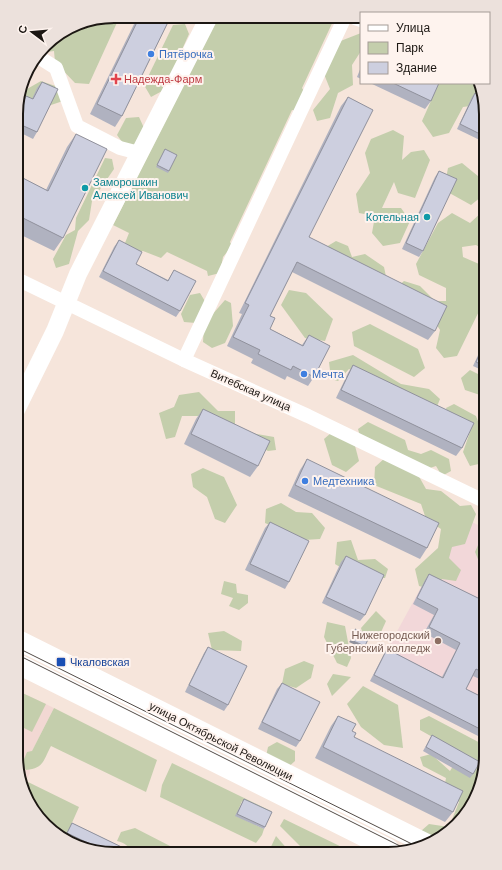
<svg xmlns="http://www.w3.org/2000/svg" width="502" height="870" viewBox="0 0 502 870" font-family="Arial,sans-serif">
  <rect width="100%" height="100%" fill="#f6e5db"/>
  <!-- commercial -->
  <path fill="#f2d8d3" d="M 16,690 L 54,708 L 28,759 L 30,773 L 22,789 L 16,756 Z"/>
  <!-- education -->
  <path fill="#f2d7d9" d="M 460,516 L 486,529 L 486,740 L 370,681 Z"/>
  <!-- green -->
  <g fill="#c4ceac">
    <path d="M 114,16 L 120,16 L 89,84 L 75,83 L 55,62 L 54,51 L 40,53 C 61,25 81,22 114,16 Z"/>
    <path d="M 218,17 L 335,17 L 302,88 L 306,94 L 296,111 L 292,110 L 230,242 L 232,246 L 223,257 L 220,273 L 208,276 L 207,271 L 167,252 L 161,258 L 143,251 L 134,254 L 123,248 L 129,233 L 113,225 Z"/>
    <path d="M 185,24 L 189,34 L 164,90 L 151,97 L 144,85 L 173,25 Z"/>
    <path d="M 361,33 L 361,51 L 352,65 L 353,85 L 338,93 L 330,118 L 317,121 L 313,110 L 330,89 L 324,74 L 338,42 Z"/>
    <path d="M 41,81 L 61,88 L 63,101 L 45,107 L 25,96 L 17,110 L 17,102 L 21,87 L 27,89 Z"/>
    <path d="M 439,83 L 476,83 L 478,84 L 481,96 L 477,105 L 463,107 L 449,133 L 433,137 L 422,121 Z"/>
    <path d="M 139,117 L 144,128 L 138,144 L 125,146 L 117,135 L 126,118 Z"/>
    <path d="M 393,130 L 404,136 L 402,160 L 411,152 L 424,150 L 430,160 L 415,198 L 398,193 L 394,182 L 382,208 L 401,208 L 410,221 L 400,243 L 383,246 L 372,233 L 375,216 L 359,213 L 356,194 L 370,173 L 365,153 L 371,139 Z"/>
    <path d="M 105,158 L 112,159 L 114,169 L 92,201 L 89,220 L 78,231 L 69,264 L 56,268 L 53,259 L 66,235 L 75,230 L 76,218 Z"/>
    <path d="M 462,163 L 484,181 L 481,197 L 471,205 L 444,190 L 448,168 Z"/>
    <path d="M 482,212 L 486,213 L 486,251 L 476,245 L 462,247 L 463,257 L 486,267 L 486,297 L 457,356 L 444,358 L 436,348 L 440,330 L 426,308 L 394,290 L 404,281 L 420,286 L 435,301 L 446,301 L 446,288 L 419,275 L 416,264 L 438,223 L 452,213 L 470,223 Z"/>
    <path d="M 336,241 L 348,246 L 352,257 L 365,254 L 384,267 L 388,286 L 321,250 Z"/>
    <path d="M 289,290 L 306,293 L 333,319 L 325,341 L 305,338 L 281,305 Z"/>
    <path d="M 200,293 L 206,303 L 196,323 L 184,322 L 181,314 L 190,295 Z"/>
    <path d="M 225,300 L 231,303 L 233,326 L 225,343 L 212,348 L 203,342 L 204,324 Z"/>
    <path d="M 370,324 L 418,349 L 425,368 L 414,377 L 354,346 L 352,332 Z"/>
    <path d="M 353,355 L 401,384 L 429,389 L 440,399 L 436,409 L 392,392 L 349,369 L 338,381 L 331,379 L 329,362 Z"/>
    <path d="M 470,370 L 486,378 L 486,397 L 465,390 L 461,378 Z"/>
    <path d="M 199,392 L 218,411 L 235,411 L 235,427 L 202,416 L 182,416 L 175,437 L 166,439 L 159,413 L 174,407 L 179,395 Z"/>
    <path d="M 454,404 L 476,416 L 479,424 L 486,425 L 486,459 L 483,463 L 470,466 L 463,452 L 471,429 L 449,418 L 446,408 Z"/>
    <path d="M 368,422 L 405,440 L 408,450 L 421,454 L 431,450 L 449,459 L 451,471 L 442,476 L 436,466 L 427,469 L 361,440 L 358,429 Z"/>
    <path d="M 246,432 L 274,437 L 276,450 L 268,451 L 244,439 Z"/>
    <path d="M 331,433 L 354,442 L 359,461 L 346,472 L 332,465 L 324,439 Z"/>
    <path d="M 386,457 L 417,473 L 426,489 L 441,491 L 460,506 L 471,505 L 476,514 L 465,544 L 452,547 L 449,558 L 461,570 L 456,581 L 442,579 L 434,590 L 419,586 L 415,569 L 438,548 L 441,529 L 426,519 L 421,504 L 374,485 L 375,467 Z"/>
    <path d="M 203,468 L 224,477 L 237,505 L 225,523 L 215,519 L 207,497 L 193,487 L 191,474 Z"/>
    <path d="M 281,503 L 296,512 L 312,513 L 325,528 L 320,539 L 304,540 L 265,523 L 266,509 Z"/>
    <path d="M 486,527 L 486,563 L 480,564 L 475,552 Z"/>
    <path d="M 351,540 L 358,560 L 375,559 L 388,569 L 385,578 L 358,578 L 335,564 L 337,542 Z"/>
    <path d="M 224,581 L 236,584 L 237,593 L 248,595 L 248,603 L 239,610 L 229,606 L 233,598 L 221,594 Z"/>
    <path d="M 376,611 L 386,621 L 378,639 L 364,638 L 361,628 Z"/>
    <path d="M 327,622 L 345,626 L 351,658 L 347,667 L 337,663 L 324,637 Z"/>
    <path d="M 224,631 L 242,641 L 241,651 L 212,650 L 208,633 Z"/>
    <path d="M 304,661 L 314,665 L 311,678 L 296,688 L 282,684 L 285,669 Z"/>
    <path d="M 333,674 L 351,677 L 332,696 L 327,684 Z"/>
    <path d="M 363,686 L 398,705 L 403,748 L 384,745 L 361,727 L 347,704 Z"/>
    <path d="M 16,690 L 46,704 L 32,732 L 16,724 Z"/>
    <path d="M 54,708 L 157,760 L 146,792 L 51,746 C 43,761 44,768 26,770 L 22,764 L 27,752 L 32,751 Z"/>
    <path d="M 429,716 L 486,746 L 486,762 L 466,816 L 430,841 L 421,831 L 429,824 L 449,827 L 459,802 L 444,789 L 446,778 L 423,766 L 420,757 L 431,754 L 450,771 L 461,753 L 420,730 L 420,720 Z"/>
    <path d="M 277,742 L 295,751 L 295,761 L 285,770 L 265,761 L 268,747 Z"/>
    <path d="M 172,763 L 271,811 L 271,814 L 242,801 L 236,816 L 264,829 L 262,835 L 256,843 L 160,797 L 162,785 Z"/>
    <path d="M 26,781 L 79,807 L 71,825 L 128,853 L 101,853 L 54,834 L 22,789 Z"/>
    <path d="M 284,819 L 348,850 L 304,850 L 280,826 Z"/>
    <path d="M 135,828 L 172,847 L 173,851 L 175,852 C 162,852 149,854 137,851 C 129,849 125,842 117,841 L 121,832 Z"/>
    <path d="M 276,836 L 289,851 L 269,851 Z"/>
  </g>
  <g fill="none" stroke-linecap="round" stroke-linejoin="round">
    <!-- minor -->
    <g stroke="#fff" stroke-width="14">
      <path d="M 355,18 L 361,20"/>
      <path d="M 37,56 L 56,68 L 77,126 L 120,148 L 139,153"/>
      <path d="M 17,279 L 184,360 L 308,416 L 486,502"/>
      <path d="M 184,360 L 345,17"/>
    </g>
    <!-- tertiary -->
    <path stroke="#fff" stroke-width="18" d="M 16,410 L 55,331 L 78,274 L 209,17"/>
    <!-- secondary -->
    <g stroke="#fff" stroke-width="20">
      <path d="M 16,639 L 427,844"/>
      <path d="M 16,663 L 389,849"/>
    </g>
    <!-- tram -->
    <g stroke="#534b46" stroke-width="1">
      <path d="M 16,647 L 420,848"/>
      <path d="M 16,654 L 406,849"/>
    </g>
  </g>
  <!-- wall -->
  <g fill="#b0b2c0">
    <path d="M 138,16 L 171,16 L 122,116 L 115,127 L 90,114 Z"/>
    <path d="M 361,67 L 361,79 L 357,77 Z"/>
    <path d="M 42,82 L 37,132 L 33,139 L 17,131 L 17,113 L 22,102 L 26,96 L 32,99 L 37,88 Z"/>
    <path d="M 370,83 L 439,83 L 431,101 L 425,109 Z"/>
    <path d="M 475,93 L 486,114 L 486,143 L 457,129 L 472,97 Z"/>
    <path d="M 348,97 L 309,237 L 435,331 L 428,340 L 292,272 L 270,316 L 270,329 L 302,345 L 309,335 L 314,377 L 308,386 L 287,376 L 285,380 L 251,363 L 253,359 L 227,346 L 242,314 L 239,313 L 341,106 Z"/>
    <path d="M 76,134 L 63,238 L 54,251 L 17,233 L 17,175 L 46,190 L 67,147 Z"/>
    <path d="M 165,149 L 169,171 L 168,173 L 156,167 Z"/>
    <path d="M 439,171 L 423,251 L 419,257 L 402,249 L 435,177 Z"/>
    <path d="M 119,240 L 136,264 L 168,280 L 174,270 L 180,311 L 176,317 L 99,277 L 114,247 Z"/>
    <path d="M 486,338 L 486,372 L 473,366 Z"/>
    <path d="M 353,365 L 462,448 L 456,456 L 336,398 L 348,373 Z"/>
    <path d="M 203,409 L 258,466 L 250,477 L 184,444 L 196,419 Z"/>
    <path d="M 307,459 L 427,548 L 420,559 L 288,496 L 300,470 Z"/>
    <path d="M 270,522 L 289,582 L 285,589 L 245,570 L 265,528 Z"/>
    <path d="M 346,556 L 365,615 L 360,621 L 322,603 L 341,562 Z"/>
    <path d="M 429,574 L 479,599 L 484,590 L 482,657 L 486,659 L 486,682 L 473,676 L 466,689 L 486,699 L 486,740 L 370,681 L 383,656 L 387,649 L 442,677 L 456,650 L 424,633 L 434,615 L 413,604 L 425,580 Z"/>
    <path d="M 208,647 L 228,705 L 224,711 L 185,692 L 204,653 Z"/>
    <path d="M 282,683 L 300,741 L 296,747 L 258,729 L 277,689 Z"/>
    <path d="M 338,716 L 352,731 L 354,737 L 453,812 L 445,822 L 315,758 L 331,726 Z"/>
    <path d="M 432,735 L 473,774 L 470,778 L 423,751 Z"/>
    <path d="M 244,799 L 265,827 L 264,829 L 235,816 Z"/>
    <path d="M 72,823 L 134,853 L 103,853 L 66,835 Z"/>
  </g>
  <!-- shaded-wall -->
  <path fill="#90919c" d="M 351,640 L 365,646 L 364,649 L 349,642 Z"/>
  <!-- building -->
  <g fill="#cdcfdf" stroke="#90919c">
    <path d="M 140,16 L 171,16 L 122,116 L 97,104 Z"/>
    <path d="M 42,82 L 58,89 L 37,132 L 17,123 L 17,116 L 26,96 L 33,99 Z"/>
    <path d="M 393,83 L 439,83 L 431,101 Z"/>
    <path d="M 475,93 L 483,97 L 486,114 L 486,137 L 460,124 Z"/>
    <path d="M 348,97 L 373,110 L 309,237 L 447,306 L 435,331 L 297,262 L 270,316 L 275,318 L 270,329 L 303,346 L 309,335 L 330,346 L 314,377 L 293,366 L 291,370 L 258,354 L 260,350 L 233,337 L 249,305 L 245,303 Z"/>
    <path d="M 76,134 L 107,149 L 63,238 L 17,215 L 17,175 L 48,191 Z"/>
    <path d="M 165,149 L 177,155 L 169,171 L 157,165 Z"/>
    <path d="M 439,171 L 457,179 L 423,251 L 406,243 Z"/>
    <path d="M 119,240 L 142,252 L 136,264 L 168,281 L 174,270 L 196,281 L 180,311 L 103,271 Z"/>
    <path d="M 486,340 L 486,367 L 476,362 Z"/>
    <path d="M 353,365 L 474,423 L 462,448 L 341,390 Z"/>
    <path d="M 203,409 L 270,441 L 258,466 L 191,434 Z"/>
    <path d="M 307,459 L 439,523 L 427,548 L 295,485 Z"/>
    <path d="M 270,522 L 309,541 L 289,582 L 250,564 Z"/>
    <path d="M 346,556 L 384,575 L 365,615 L 326,597 Z"/>
    <path d="M 429,574 L 480,599 L 484,590 L 486,591 L 486,651 L 482,657 L 486,659 L 486,674 L 476,669 L 466,689 L 486,699 L 486,732 L 374,675 L 387,649 L 443,678 L 460,643 L 429,627 L 438,609 L 417,598 Z"/>
    <path d="M 355,629 L 370,635 L 365,646 L 351,640 Z"/>
    <path d="M 208,647 L 247,666 L 228,705 L 189,685 Z"/>
    <path d="M 282,683 L 320,702 L 300,741 L 262,722 Z"/>
    <path d="M 338,716 L 356,724 L 352,731 L 356,733 L 354,737 L 463,791 L 453,812 L 323,747 Z"/>
    <path d="M 432,735 L 480,762 L 473,774 L 426,747 Z"/>
    <path d="M 244,799 L 272,812 L 265,827 L 237,814 Z"/>
    <path d="M 72,823 L 134,853 L 109,853 L 67,833 Z"/>
  </g>
  <!-- markers -->
  <g fill="#3f7fe0" stroke="#fef3ee" stroke-width="1.5">
    <circle cx="151" cy="54" r="4"/>
    <circle cx="304" cy="374" r="4"/>
    <circle cx="305" cy="481" r="4"/>
  </g>
  <path fill="#e0444e" stroke="#fef3ee" stroke-width="1.5" d="M114 73h4v4h4v4h-4v4h-4v-4h-4v-4h4z"/>
  <g fill="#0f9aa8" stroke="#fef3ee" stroke-width="1.5">
    <circle cx="85" cy="188" r="4"/>
    <circle cx="427" cy="217" r="4"/>
  </g>
  <circle fill="#8d6e63" stroke="#fef3ee" stroke-width="1.5" cx="438" cy="641" r="4"/>
  <rect fill="#1a4fb4" stroke="#fef3ee" stroke-width="1.5" x="56" y="657" width="10" height="10" rx="2"/>
  <g text-anchor="middle" stroke-width="4" stroke-linejoin="round" paint-order="stroke">
    <!-- shop labels -->
    <g font-size="11" fill="#366cbe" stroke="#fef3ee" text-anchor="start">
      <text x="159" y="58">Пятёрочка</text>
      <text x="312" y="378">Мечта</text>
      <text x="313" y="485">Медтехника</text>
    </g>
    <!-- health labels -->
    <g font-size="11" fill="#be3a42" stroke="#fef3ee" text-anchor="start">
      <text x="124" y="83">Надежда-Фарм</text>
    </g>
    <!-- culture labels -->
    <g font-size="11" fill="#0d838f" stroke="#fef3ee" text-anchor="start">
      <text x="93" y="186">Заморошкин<tspan x="93" dy="13">Алексей Иванович</tspan></text>
      <text x="419" y="221" text-anchor="end">Котельная</text>
    </g>
    <!-- street labels -->
    <g font-size="11" fill="#1c1713" stroke="#fef3ee">
      <text transform="translate(251 390) rotate(24)" y="4">Витебская улица</text>
      <text transform="translate(221 741) rotate(27)" y="4">улица Октябрьской Революции</text>
    </g>
    <!-- education labels -->
    <g font-size="11" fill="#785e54" stroke="#fef3ee" text-anchor="end">
      <text x="430" y="639">Нижегородский<tspan x="430" dy="13">Губернский колледж</tspan></text>
    </g>
    <!-- transit labels -->
    <g font-size="11" fill="#164399" stroke="#fef3ee" text-anchor="start">
      <text x="70" y="666">Чкаловская</text>
    </g>
  </g>
  <!-- crop -->
  <path d="M0 0H502V870H0ZM114 23H388A91 91 0 0 1 479 114V756A91 91 0 0 1 388 847H114A91 91 0 0 1 23 756V114A91 91 0 0 1 114 23Z" fill="#ece1dc" fill-rule="evenodd"/>
  <path fill="none" stroke="#1c1713" stroke-width="2" d="M114 23H388A91 91 0 0 1 479 114V756A91 91 0 0 1 388 847H114A91 91 0 0 1 23 756V114A91 91 0 0 1 114 23Z"/>
  <!-- legend -->
  <rect x="360" y="12" width="130" height="72" fill="#fef3ee" stroke="#a49b96"/>
  <rect x="368" y="25" width="20" height="6" fill="#ffffff" stroke="#a49b96"/>
  <text x="396" y="32" font-size="12" fill="#1c1713">Улица</text>
  <rect x="368" y="42" width="20" height="12" fill="#c4ceac" stroke="#a49b96"/>
  <text x="396" y="52" font-size="12" fill="#1c1713">Парк</text>
  <rect x="368" y="62" width="20" height="12" fill="#cdcfdf" stroke="#a49b96"/>
  <text x="396" y="72" font-size="12" fill="#1c1713">Здание</text>
  <!-- north arrow -->
  <g transform="translate(32 32) rotate(286)" stroke="#fef3ee" stroke-width="3" paint-order="stroke">
  <path d="M0-3L7 15L0 10L-7 15Z" fill="#1c1713"/>
  <text y="-6" font-size="11" font-weight="bold" text-anchor="middle" fill="#1c1713">С</text>
  </g>
</svg>
